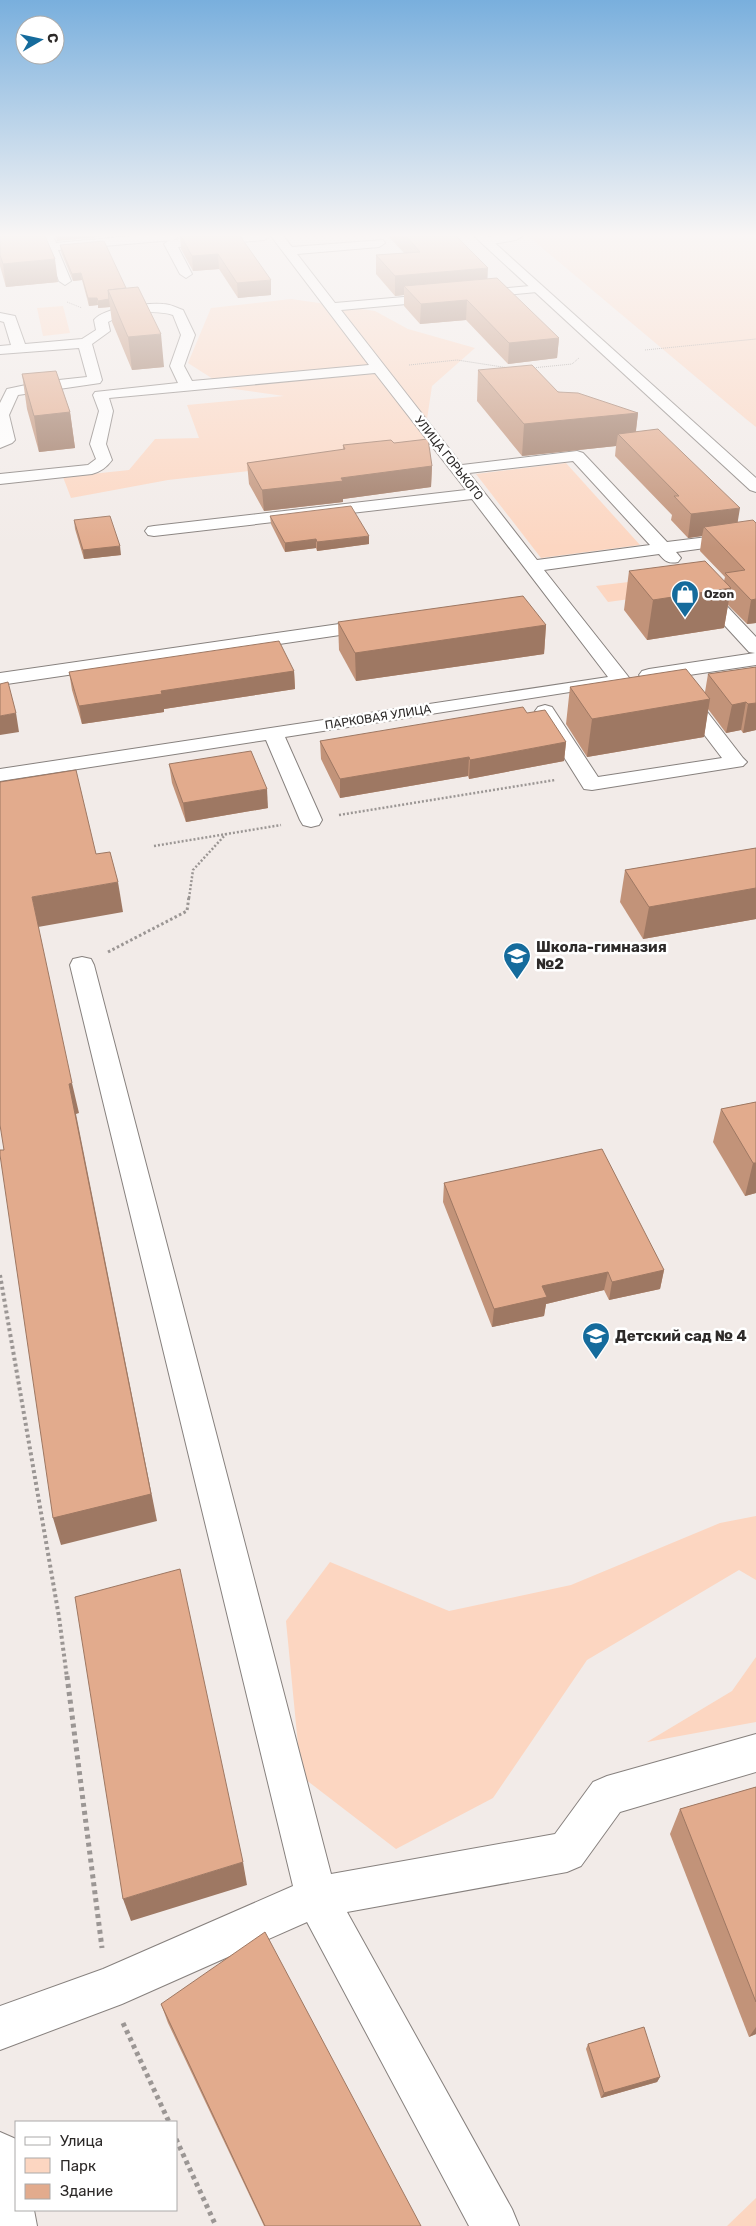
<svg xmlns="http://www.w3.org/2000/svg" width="756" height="2226" viewBox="0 0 756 2226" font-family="Rubik,sans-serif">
  <rect width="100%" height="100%" fill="#f2ebe8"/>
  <!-- green -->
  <g fill="#fcd6c1">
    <path d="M 528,236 L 756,236 L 756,427 L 746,419 Z"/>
    <path d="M 291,299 L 375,311 L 408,329 L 475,348 L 432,386 L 422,452 L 168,480 L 71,498 L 63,477 L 129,470 L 155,439 L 199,438 L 187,405 L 284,396 L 227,388 L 188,363 L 211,308 Z"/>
    <path d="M 63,306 L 70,333 L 43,336 L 37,308 Z"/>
    <path d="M 566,463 L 640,545 L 541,558 L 476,474 Z"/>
    <path d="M 653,579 L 666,594 L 608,602 L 596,586 Z"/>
    <path d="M 756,1516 L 756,1580 L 739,1570 L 587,1660 L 493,1798 L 396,1849 L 301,1776 L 286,1621 L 330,1562 L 449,1611 L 571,1585 L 720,1523 Z"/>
    <path d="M 756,1657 L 756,1722 L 647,1742 L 732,1691 Z"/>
    <path d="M 756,2198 L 756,2226 L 727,2226 Z"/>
  </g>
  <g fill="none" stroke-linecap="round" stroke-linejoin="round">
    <!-- minor casing -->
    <g stroke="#87817e" stroke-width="2">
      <g id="minor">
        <path d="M 41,236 L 53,236 L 56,243 L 133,236 L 179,236 L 173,240 L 58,250 L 71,281 L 65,285 L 59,281 L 47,251 L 0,255 L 0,247 L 44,244 Z"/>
        <path d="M 223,236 L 270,236 L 264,240 L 178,247 L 192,274 L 186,278 L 180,274 L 164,244 L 170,240 Z"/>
        <path d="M 271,236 L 283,236 L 292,247 L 383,240 L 385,243 L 379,247 L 297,254 L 335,303 L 541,285 L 543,288 L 541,291 L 537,292 L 341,310 L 462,465 L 577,451 L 583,453 L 667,542 L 756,531 L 756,541 L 676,552 L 681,558 L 678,562 C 668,564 665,561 659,554 L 544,570 L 627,675 L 630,679 L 627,683 L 285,737 L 322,820 L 319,825 L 311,827 L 303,825 L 300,820 L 266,740 L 0,781 L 0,769 L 608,677 L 472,499 L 154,536 L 148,535 L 145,531 L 148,527 L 154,526 L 466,490 L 375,373 L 109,398 L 113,411 L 106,444 L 112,460 C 107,467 100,472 92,474 L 0,484 L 0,474 L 88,465 L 96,459 L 90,444 L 99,411 L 93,395 L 95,392 L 178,383 L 170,366 L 181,335 L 173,315 C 155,309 124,313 108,322 L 110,331 L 92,344 L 102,380 L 100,383 L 18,395 L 9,415 L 15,440 L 12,443 L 0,448 L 0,403 L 7,389 L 40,382 L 87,377 L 79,348 L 0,354 L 0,346 L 11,345 L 4,322 L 0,321 L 0,313 L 15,316 L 25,344 L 82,339 L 96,330 L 94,320 C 105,307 147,303 163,304 C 170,304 177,308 183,310 L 195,335 L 184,366 L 192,381 L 369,365 ZM 573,461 L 650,545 L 537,560 L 469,473 Z"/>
        <path d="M 495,236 L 522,236 L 516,240 L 486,245 L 480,241 L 482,238 Z"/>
        <path d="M 700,583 L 706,584 L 756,637 L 756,665 L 649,681 L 642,679 L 639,675 L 642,671 L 649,669 L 755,653 L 749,652 L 694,592 L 691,588 L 694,584 Z"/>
        <path d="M 360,621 L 367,623 L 369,627 L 367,631 L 0,685 L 0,673 Z"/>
        <path d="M 684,689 L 691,691 L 743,758 L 747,762 L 743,766 L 592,790 L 584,789 L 535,711 L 538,707 L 545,705 L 552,707 L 598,777 L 722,758 L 674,695 L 677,691 Z"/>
        <path d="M 82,957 L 91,959 L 94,965 L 331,1874 L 555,1834 L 593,1782 L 607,1776 L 756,1734 L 756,1772 L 620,1812 L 581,1866 L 567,1872 L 347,1912 L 512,2209 L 519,2226 L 469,2226 L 307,1922 L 122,2004 L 0,2050 L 0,2006 L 103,1969 L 293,1886 L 70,965 L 73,959 Z"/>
        <path d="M 0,2132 L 16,2139 L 16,2210 L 34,2210 L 37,2226 L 0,2226 Z"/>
      </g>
    </g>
    <!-- major casing -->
    <g stroke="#87817e" stroke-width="2">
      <path id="major" d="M 474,236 L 487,236 L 756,478 L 756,492 L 750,490 Z"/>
    </g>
    <!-- path-far4 -->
    <g stroke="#9b9694" stroke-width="1" stroke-dasharray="1 1" stroke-linecap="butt">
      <path d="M 67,302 L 82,308"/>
      <path d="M 645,350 L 756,339"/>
      <path d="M 409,365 L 457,360 L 509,368"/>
      <path d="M 532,368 L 572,364 L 579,358"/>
    </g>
    <!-- path-far3 -->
    <g stroke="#9b9694" stroke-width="2.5" stroke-dasharray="2 2" stroke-linecap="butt">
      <path d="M 339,815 L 555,780"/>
      <path d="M 154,846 L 281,825"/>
      <path d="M 189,898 L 193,870 L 226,834"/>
    </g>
    <!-- path-far2 -->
    <path stroke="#9b9694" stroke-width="3" stroke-dasharray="2.5 2.5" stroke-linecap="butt" d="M 108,952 L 187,911 L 189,896"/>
    <!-- path-far1 -->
    <path stroke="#9b9694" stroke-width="4" stroke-dasharray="3 3" stroke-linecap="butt" d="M 0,1275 L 59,1617 L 67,1678"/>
    <!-- path -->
    <g stroke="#9b9694" stroke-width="5" stroke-dasharray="4 4" stroke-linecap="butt">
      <path d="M 67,1676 L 102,1948"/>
      <path d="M 123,2023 L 169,2122"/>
      <path d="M 176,2139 L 216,2226"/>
    </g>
    <!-- minor -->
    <use href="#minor" fill="#fff" fill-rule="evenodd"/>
    <!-- major -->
    <use href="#major" fill="#fff" fill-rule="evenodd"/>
  </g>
  <!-- wall -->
  <g fill="#c29379">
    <path d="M 0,236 L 58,282 L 6,287 L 0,266 Z"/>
    <path d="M 180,236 L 240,236 L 271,295 L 238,298 L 219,269 L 193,271 L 181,249 Z"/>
    <path d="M 388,236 L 456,236 L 487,279 L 559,338 L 557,358 L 508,364 L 466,320 L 420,324 L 404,306 L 404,295 L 395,296 L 376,274 L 376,255 L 404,253 Z"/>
    <path d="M 60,245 L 126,288 L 164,367 L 132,370 L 112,322 L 110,307 L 98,308 L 98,305 L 89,306 L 82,280 L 73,281 L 61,252 Z"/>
    <path d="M 478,370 L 638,413 L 636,431 L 738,522 L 756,523 L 756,623 L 747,624 L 728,605 L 724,628 L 647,640 L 624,610 L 629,571 L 724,581 L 725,577 L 700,551 L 702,536 L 688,538 L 671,520 L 672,515 L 615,456 L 616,446 L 522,456 L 477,401 Z"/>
    <path d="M 22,374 L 70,412 L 75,448 L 39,452 L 27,409 Z"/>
    <path d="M 394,443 L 432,466 L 431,487 L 343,499 L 343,502 L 264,511 L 249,484 L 247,463 L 343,450 L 343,445 Z"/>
    <path d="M 270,516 L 369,544 L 317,551 L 316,548 L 285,552 L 271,524 Z"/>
    <path d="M 74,520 L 121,555 L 84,559 L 75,529 Z"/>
    <path d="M 338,622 L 546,625 L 544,654 L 356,681 L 339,650 Z"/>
    <path d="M 756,667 L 756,730 L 743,733 L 741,730 L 726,733 L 708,709 L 704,737 L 587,757 L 566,724 L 570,687 L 705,692 L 708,674 Z"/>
    <path d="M 294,671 L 295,689 L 164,709 L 164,712 L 82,724 L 72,690 L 69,672 Z"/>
    <path d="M 527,713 L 566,742 L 564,761 L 469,779 L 468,776 L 340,798 L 321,759 L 320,741 Z"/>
    <path d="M 169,764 L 268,808 L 186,822 L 172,783 Z"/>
    <path d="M 756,848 L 756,919 L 643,939 L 620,902 L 625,870 Z"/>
    <path d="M 756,1102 L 756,1193 L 745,1196 L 713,1142 L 721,1109 Z"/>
    <path d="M 444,1183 L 664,1270 L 660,1289 L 609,1300 L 604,1290 L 546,1304 L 544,1316 L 492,1327 L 443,1202 Z"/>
    <path d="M 756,1787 L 756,2034 L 749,2037 L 670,1834 L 680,1809 Z"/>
    <path d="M 161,2004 L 421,2226 L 264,2226 L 168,2023 Z"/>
    <path d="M 588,2044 L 660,2077 L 657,2082 L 601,2098 L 586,2049 Z"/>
  </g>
  <!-- shaded-wall -->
  <g fill="#9e7863">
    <path d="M 56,236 L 99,236 L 100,237 L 57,241 Z"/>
    <path d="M 218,254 L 219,269 L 193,271 L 192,256 Z"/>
    <path d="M 55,259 L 58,282 L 6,287 L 3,264 Z"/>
    <path d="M 488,268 L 487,288 L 404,286 L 404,295 L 395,296 L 395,276 Z"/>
    <path d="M 81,273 L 82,280 L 73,281 L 72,274 Z"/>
    <path d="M 271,280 L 271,295 L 238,298 L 237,283 Z"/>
    <path d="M 88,298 L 97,298 L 98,305 L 89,306 Z"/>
    <path d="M 109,299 L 110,307 L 98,308 L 98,301 Z"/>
    <path d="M 467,300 L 466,320 L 420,324 L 421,304 Z"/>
    <path d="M 161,334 L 164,367 L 132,370 L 128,337 Z"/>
    <path d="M 559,338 L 557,358 L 508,364 L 509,343 Z"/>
    <path d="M 70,412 L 75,448 L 39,452 L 34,416 Z"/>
    <path d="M 638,413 L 634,445 L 618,434 L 616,446 L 522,456 L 524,424 Z"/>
    <path d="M 432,466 L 431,487 L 343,499 L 343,502 L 264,511 L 262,490 L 341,478 Z"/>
    <path d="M 740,508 L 736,532 L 704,527 L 702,536 L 688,538 L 691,514 Z"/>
    <path d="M 369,536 L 369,544 L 317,551 L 317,542 Z"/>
    <path d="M 316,539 L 316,548 L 285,552 L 285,543 Z"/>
    <path d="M 120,546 L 121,555 L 84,559 L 83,550 Z"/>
    <path d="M 731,588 L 724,628 L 647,640 L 653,600 Z"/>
    <path d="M 756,599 L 756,623 L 747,624 L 751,600 Z"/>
    <path d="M 546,625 L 544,654 L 356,681 L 355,653 Z"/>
    <path d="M 294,671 L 295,689 L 164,709 L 164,712 L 82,724 L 79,706 L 161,691 Z"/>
    <path d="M 710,699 L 704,737 L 587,757 L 592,719 Z"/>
    <path d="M 746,702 L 741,730 L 726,733 L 732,705 Z"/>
    <path d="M 756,703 L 756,730 L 743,733 L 748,704 Z"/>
    <path d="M 16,713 L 19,732 L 0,735 L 0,716 Z"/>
    <path d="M 566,742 L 564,761 L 469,779 L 470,760 Z"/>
    <path d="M 469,757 L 468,776 L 340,798 L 340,779 Z"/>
    <path d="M 267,789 L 268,808 L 186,822 L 183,803 Z"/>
    <path d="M 118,882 L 123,912 L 38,927 L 32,897 Z"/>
    <path d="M 756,888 L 756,919 L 643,939 L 649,907 Z"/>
    <path d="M 72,1083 L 79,1113 L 76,1114 L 157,1521 L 61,1545 L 53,1518 L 69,1084 Z"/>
    <path d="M 753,1163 L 756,1163 L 756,1193 L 745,1196 Z"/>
    <path d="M 664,1270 L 660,1289 L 609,1300 L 612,1282 Z"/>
    <path d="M 608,1272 L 604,1290 L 546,1304 L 544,1316 L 492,1327 L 494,1309 L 542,1286 Z"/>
    <path d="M 243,1862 L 247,1885 L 131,1921 L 123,1899 Z"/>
    <path d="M 756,2027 L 756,2034 L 749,2037 Z"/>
    <path d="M 660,2077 L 657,2082 L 601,2098 L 604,2093 Z"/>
  </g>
  <!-- building -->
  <g fill="#e2ab8d" stroke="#9e7863">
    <path d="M 0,236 L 45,236 L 55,259 L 3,264 L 0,255 Z"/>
    <path d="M 181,236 L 240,236 L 271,280 L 237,283 L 218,254 L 192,256 Z"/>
    <path d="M 406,236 L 456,236 L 488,268 L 395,276 L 376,255 L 420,252 Z"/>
    <path d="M 104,241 L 126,288 L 108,290 L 109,299 L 98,301 L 97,298 L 88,298 L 81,273 L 72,274 L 60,245 Z"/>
    <path d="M 497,278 L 559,338 L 509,343 L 467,300 L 421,304 L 404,286 Z"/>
    <path d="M 138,287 L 161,334 L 128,337 L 108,290 Z"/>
    <path d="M 532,365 L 558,392 L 578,393 L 638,413 L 524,424 L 478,370 Z"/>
    <path d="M 56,371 L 70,412 L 34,416 L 22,374 Z"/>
    <path d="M 658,429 L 740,508 L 691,514 L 674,496 L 679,496 L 618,434 Z"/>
    <path d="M 428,439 L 432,466 L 341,478 L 343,481 L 262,490 L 247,463 L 345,449 L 343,445 L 391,440 L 394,443 Z"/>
    <path d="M 351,506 L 369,536 L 317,542 L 316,539 L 285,543 L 270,516 Z"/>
    <path d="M 110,516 L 120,546 L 83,550 L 74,520 Z"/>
    <path d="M 753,520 L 756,523 L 756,599 L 751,600 L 725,573 L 745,570 L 704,527 Z"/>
    <path d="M 705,561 L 731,588 L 653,600 L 629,571 Z"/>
    <path d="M 523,596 L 546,625 L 355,653 L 338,622 Z"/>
    <path d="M 279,641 L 294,671 L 161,691 L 162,694 L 79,706 L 69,672 Z"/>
    <path d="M 756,667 L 756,703 L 748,704 L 746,702 L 732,705 L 708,674 Z"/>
    <path d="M 686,669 L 710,699 L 592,719 L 570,687 Z"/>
    <path d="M 8,682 L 16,713 L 0,716 L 0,684 Z"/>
    <path d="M 523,707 L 527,713 L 545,710 L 566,742 L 470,760 L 469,757 L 340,779 L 320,741 Z"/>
    <path d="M 251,751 L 267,789 L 183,803 L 169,764 Z"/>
    <path d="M 76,770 L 96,854 L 110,852 L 118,882 L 32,897 L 72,1083 L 69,1084 L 151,1494 L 53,1518 L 0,1155 L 0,1150 L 4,1150 L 0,1125 L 0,782 Z"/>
    <path d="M 756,848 L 756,888 L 649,907 L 625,870 Z"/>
    <path d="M 756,1102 L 756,1163 L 753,1163 L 721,1109 Z"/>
    <path d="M 602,1149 L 664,1270 L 612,1282 L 608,1272 L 542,1286 L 547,1297 L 494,1309 L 444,1183 Z"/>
    <path d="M 180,1569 L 243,1862 L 123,1899 L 75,1597 Z"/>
    <path d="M 756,1787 L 756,2002 L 680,1809 Z"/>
    <path d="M 265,1932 L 421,2226 L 265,2226 L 161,2004 Z"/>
    <path d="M 644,2027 L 660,2077 L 604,2093 L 588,2044 Z"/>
  </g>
  <!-- sky -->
  <linearGradient id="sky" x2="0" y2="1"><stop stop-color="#79afdd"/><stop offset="0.43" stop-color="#f9f6f5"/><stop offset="1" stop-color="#f9f6f5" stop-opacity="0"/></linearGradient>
  <rect width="756" height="548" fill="url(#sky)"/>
  <!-- icons -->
  <defs>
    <g id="shop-pin" transform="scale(1.4375)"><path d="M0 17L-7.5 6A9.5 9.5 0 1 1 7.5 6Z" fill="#156b9c" stroke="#fff"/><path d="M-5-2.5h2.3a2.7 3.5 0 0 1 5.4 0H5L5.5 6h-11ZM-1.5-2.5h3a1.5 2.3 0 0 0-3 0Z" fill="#fff"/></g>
    <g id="school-pin" transform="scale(1.4375)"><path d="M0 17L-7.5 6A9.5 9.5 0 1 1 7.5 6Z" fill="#156b9c" stroke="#fff"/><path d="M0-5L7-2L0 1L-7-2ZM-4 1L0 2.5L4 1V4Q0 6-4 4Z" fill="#fff"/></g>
  </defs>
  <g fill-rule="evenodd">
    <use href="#shop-pin" x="685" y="594"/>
    <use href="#school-pin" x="517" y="956"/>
    <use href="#school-pin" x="596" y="1336"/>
  </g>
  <g text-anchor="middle" stroke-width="5" stroke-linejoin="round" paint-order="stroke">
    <!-- far-street labels -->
    <g font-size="12" fill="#2d2a29" stroke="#fff">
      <text transform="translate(449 458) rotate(52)" y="4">УЛИЦА ГОРЬКОГО</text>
      <text transform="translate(378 717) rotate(-9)" y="4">ПАРКОВАЯ УЛИЦА</text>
    </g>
    <!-- far-poi labels -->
    <g font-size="12" font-weight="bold" fill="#2d2a29" stroke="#fff" text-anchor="start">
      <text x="704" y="598">Ozon</text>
    </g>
    <!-- poi labels -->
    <g font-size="15" font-weight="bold" fill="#2d2a29" stroke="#fff" text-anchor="start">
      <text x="536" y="952">Школа-гимназия<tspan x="536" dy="17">№2</tspan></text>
      <text x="615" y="1341">Детский сад № 4</text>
    </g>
  </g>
  <!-- legend -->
  <rect x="15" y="2121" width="162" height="90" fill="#ffffff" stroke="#abaaa9"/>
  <rect x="25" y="2137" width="25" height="8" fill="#ffffff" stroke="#abaaa9"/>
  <text x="60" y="2146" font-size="15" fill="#2d2a29">Улица</text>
  <rect x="25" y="2158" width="25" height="15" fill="#fcd6c1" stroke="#abaaa9"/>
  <text x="60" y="2171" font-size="15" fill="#2d2a29">Парк</text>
  <rect x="25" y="2184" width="25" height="15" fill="#e2ab8d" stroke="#abaaa9"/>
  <text x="60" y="2196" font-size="15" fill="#2d2a29">Здание</text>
  <!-- north arrow -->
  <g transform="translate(40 40) rotate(81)"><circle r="24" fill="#ffffff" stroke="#abaaa9"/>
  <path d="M0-4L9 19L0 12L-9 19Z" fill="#156b9c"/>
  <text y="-8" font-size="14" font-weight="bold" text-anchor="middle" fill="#2d2a29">С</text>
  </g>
</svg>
